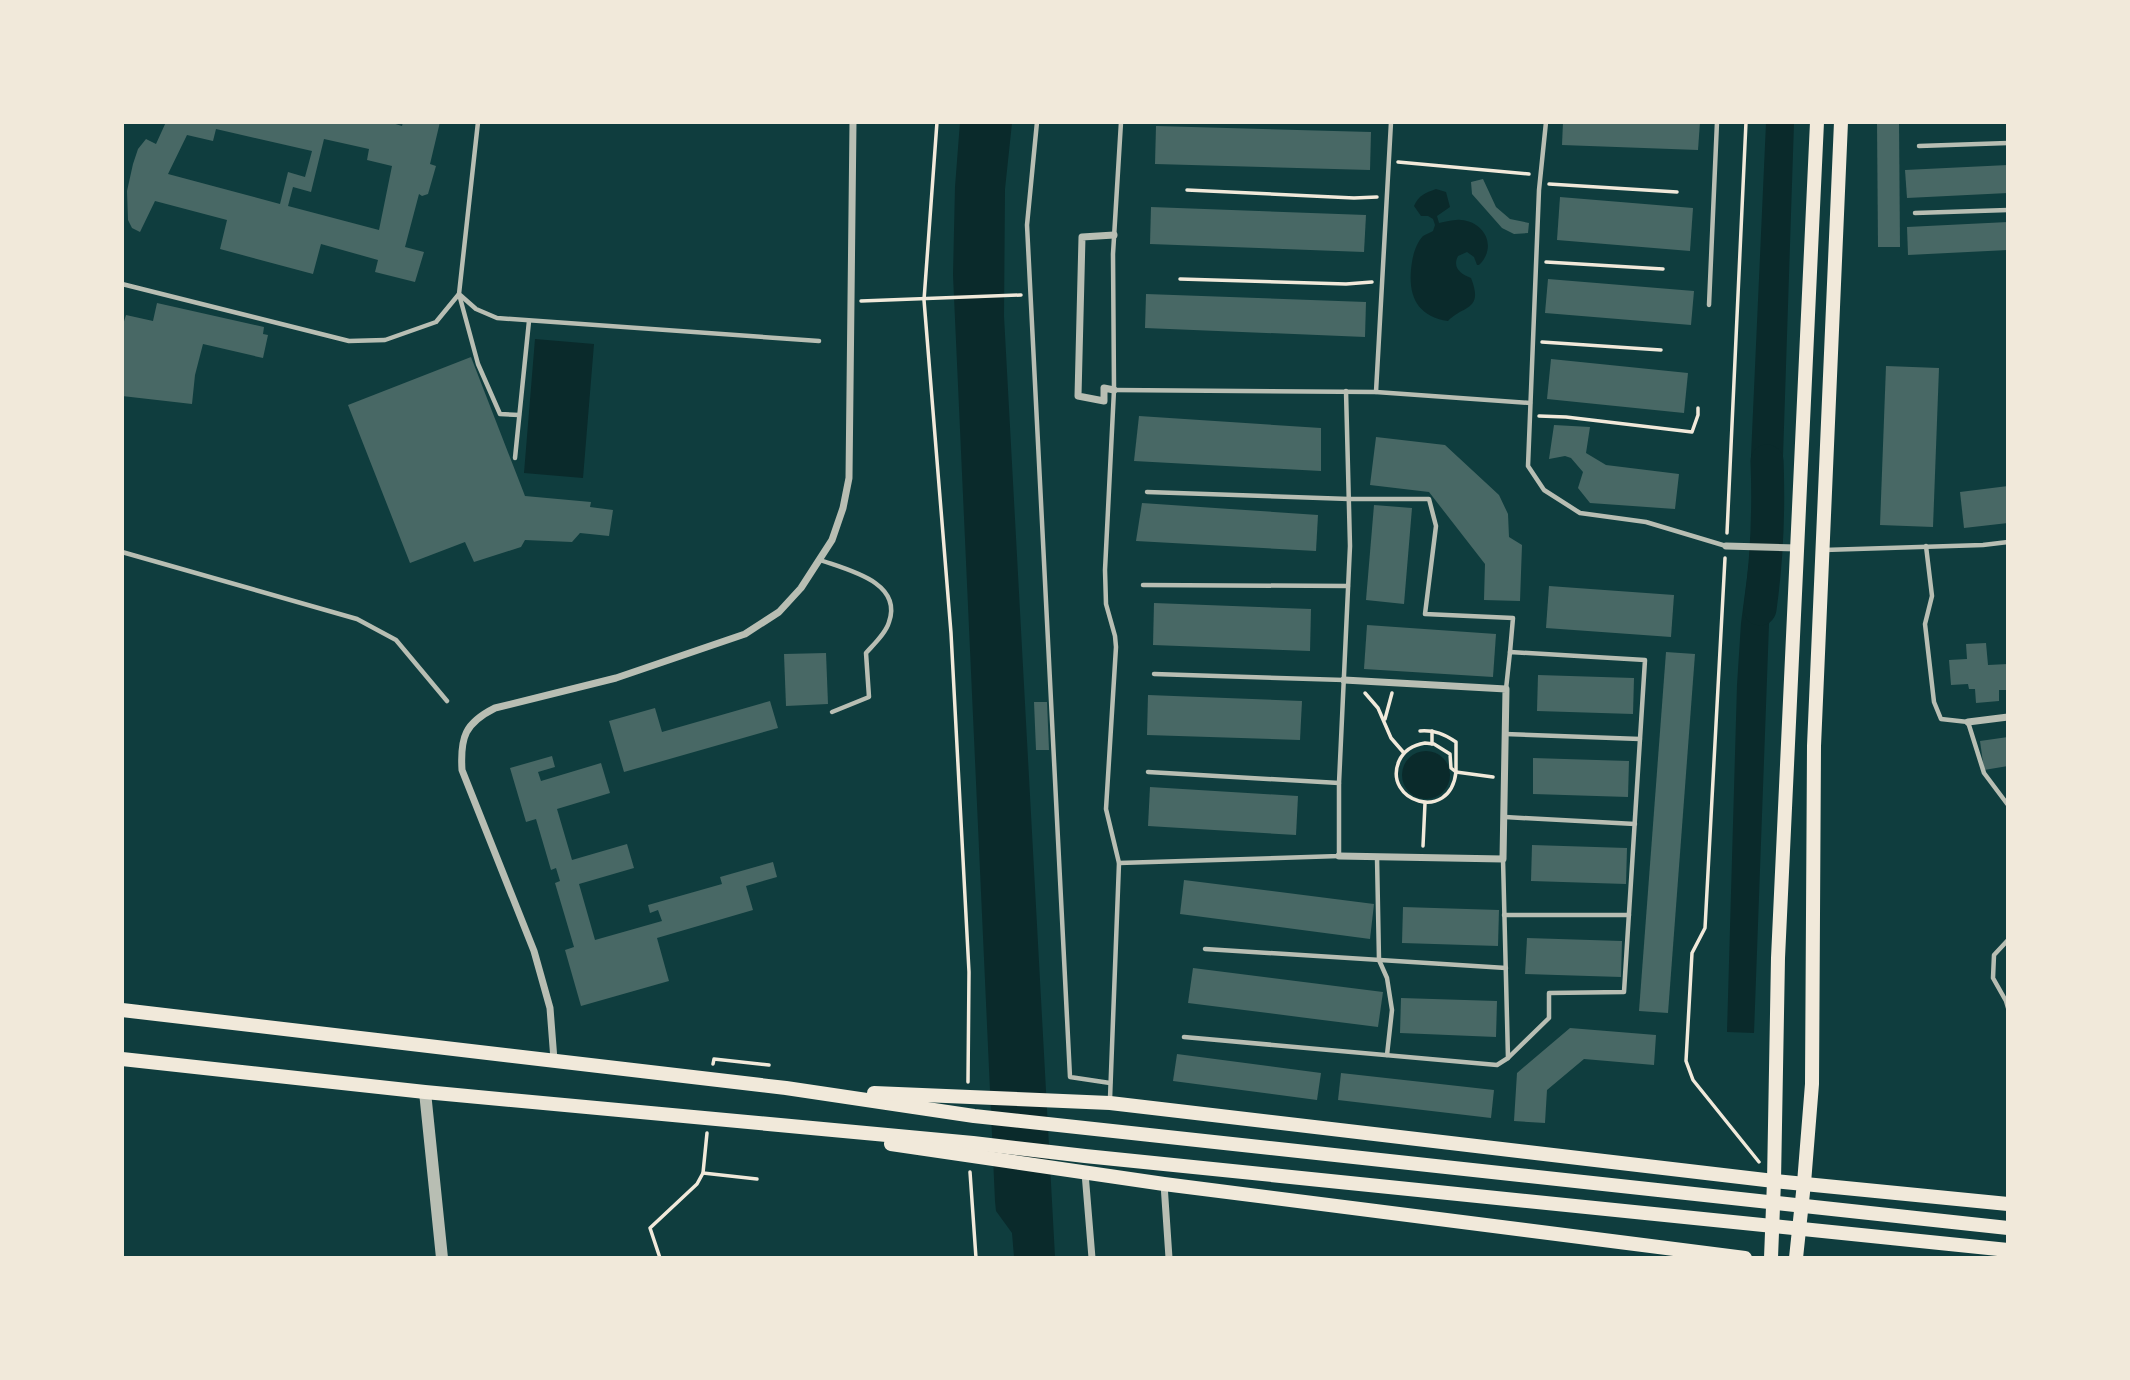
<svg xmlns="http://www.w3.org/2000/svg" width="2130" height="1380" viewBox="0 0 2130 1380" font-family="'DM Sans',sans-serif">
  <rect width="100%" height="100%" fill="#0f3d3e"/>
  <!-- water -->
  <g fill="#0a2a2b">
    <path d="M 960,122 L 1012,123 L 1005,189 L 1004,316 L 1055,1257 L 1014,1257 L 1012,1233 L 996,1211 L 995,1201 L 953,275 L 955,187 Z"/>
    <path d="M 1766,123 L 1794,123 L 1783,457 L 1784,507 L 1753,506 L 1751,456 Z"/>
    <path d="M 1436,189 L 1446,192 L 1450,207 L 1437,216 L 1439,223 C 1446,222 1454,219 1461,220 C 1486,222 1497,248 1479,265 L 1477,265 L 1474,257 L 1467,252 L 1458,256 C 1452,268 1461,274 1471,278 C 1484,311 1463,305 1448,321 C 1415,316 1407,293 1412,262 C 1413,254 1417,242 1423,236 C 1426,234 1430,233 1433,231 L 1435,225 L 1433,219 L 1428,216 L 1421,216 L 1414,206 C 1419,195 1425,193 1436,189 Z"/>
    <path d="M 535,339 L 594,344 L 583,478 L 524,473 Z"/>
    <path d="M 1749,563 L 1780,565 L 1769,624 L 1754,1033 L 1727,1032 L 1737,685 L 1741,623 Z"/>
    <circle cx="1426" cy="775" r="24"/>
  </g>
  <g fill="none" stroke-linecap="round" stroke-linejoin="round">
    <!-- river -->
    <path stroke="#0a2a2b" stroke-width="33" d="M 1760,609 C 1767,559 1769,511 1767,461"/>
  </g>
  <!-- building -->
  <g fill="#486865" fill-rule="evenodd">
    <path d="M 166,122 L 389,122 L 402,126 L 403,122 L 440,122 L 430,164 L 436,166 L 428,194 L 422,196 L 419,194 L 405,247 L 424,252 L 415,282 L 375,272 L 378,260 L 321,244 L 313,274 L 220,249 L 227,220 L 155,201 L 140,232 L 132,228 L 128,220 L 127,191 L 133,164 L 138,149 L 146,139 L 156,144 ZM 216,129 L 312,151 L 305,177 L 288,172 L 280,204 L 168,174 L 187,135 L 213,141 ZM 324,139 L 369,149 L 367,160 L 392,166 L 379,230 L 288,206 L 293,187 L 311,192 Z"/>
    <path d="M 1563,122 L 1700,122 L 1698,150 L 1562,145 Z"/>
    <path d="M 1877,122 L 1899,122 L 1900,247 L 1878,247 Z"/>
    <path d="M 1156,126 L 1371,132 L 1370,170 L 1155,164 Z"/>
    <path d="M 2008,165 L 2008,193 L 1907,198 L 1905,170 Z"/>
    <path d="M 1483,179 L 1496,207 L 1510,219 L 1529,223 L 1528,233 L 1514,234 L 1502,228 L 1472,194 L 1471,182 Z"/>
    <path d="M 1560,197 L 1693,208 L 1690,251 L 1557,240 Z"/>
    <path d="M 1151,207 L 1366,215 L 1364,252 L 1150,244 Z"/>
    <path d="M 2008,222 L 2008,250 L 1908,255 L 1907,227 Z"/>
    <path d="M 1548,279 L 1694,291 L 1691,325 L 1545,313 Z"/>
    <path d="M 1146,294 L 1366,302 L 1365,337 L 1145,328 Z"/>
    <path d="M 157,303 L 264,327 L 263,334 L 268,335 L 263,358 L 203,344 L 195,375 L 192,404 L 122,396 L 122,328 L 126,315 L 153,321 Z"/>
    <path d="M 471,357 L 525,496 L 591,502 L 590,507 L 613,510 L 609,536 L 580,533 L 572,542 L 525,540 L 521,547 L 474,562 L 465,542 L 410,563 L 348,405 Z"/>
    <path d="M 1551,359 L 1688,373 L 1684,413 L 1547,399 Z"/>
    <path d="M 1886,366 L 1939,368 L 1933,527 L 1880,525 Z"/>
    <path d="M 1139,416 L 1321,428 L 1321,471 L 1134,461 Z"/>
    <path d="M 1554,425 L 1590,427 L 1586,453 L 1606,465 L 1679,474 L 1675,509 L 1590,503 L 1578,488 L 1583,472 L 1571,458 L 1565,456 L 1549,459 Z"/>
    <path d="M 1376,437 L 1445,445 L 1499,495 L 1508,514 L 1509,537 L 1522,545 L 1520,601 L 1484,600 L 1485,564 L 1429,492 L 1370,485 Z"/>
    <path d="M 2008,486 L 2008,523 L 1964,528 L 1960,492 Z"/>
    <path d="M 1142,503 L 1318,515 L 1316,551 L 1136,541 Z"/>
    <path d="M 1374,505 L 1412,508 L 1404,604 L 1366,600 Z"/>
    <path d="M 1549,586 L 1674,595 L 1671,637 L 1546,628 Z"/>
    <path d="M 1154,603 L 1311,609 L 1310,651 L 1153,645 Z"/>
    <path d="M 1367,625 L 1496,634 L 1493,677 L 1364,669 Z"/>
    <path d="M 1986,643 L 1988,665 L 2008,664 L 2008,690 L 1999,690 L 1999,701 L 1976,703 L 1975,689 L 1969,689 L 1968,684 L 1951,685 L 1949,660 L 1967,659 L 1966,644 Z"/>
    <path d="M 1666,652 L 1695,654 L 1668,1013 L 1639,1011 Z"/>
    <path d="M 826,653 L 828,704 L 786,706 L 784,654 Z"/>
    <path d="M 1538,675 L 1634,678 L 1633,714 L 1537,711 Z"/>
    <path d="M 1148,695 L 1302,701 L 1300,740 L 1147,735 Z"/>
    <path d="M 770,701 L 778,728 L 624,772 L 609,721 L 655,708 L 662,732 Z"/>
    <path d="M 1034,702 L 1047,702 L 1049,750 L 1036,750 Z"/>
    <path d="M 2008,737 L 2008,766 L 1984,770 L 1980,741 Z"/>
    <path d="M 552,756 L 555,767 L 538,772 L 541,781 L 601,763 L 610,793 L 557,809 L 572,860 L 627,844 L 634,868 L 579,884 L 595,940 L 662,921 L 658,910 L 650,913 L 648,905 L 722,884 L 720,877 L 773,862 L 777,877 L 746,886 L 753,910 L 657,938 L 669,981 L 581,1006 L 565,950 L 574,947 L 555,883 L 560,881 L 556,868 L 551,870 L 536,819 L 526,822 L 510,768 Z"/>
    <path d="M 1533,758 L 1629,761 L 1628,797 L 1533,794 Z"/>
    <path d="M 1150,787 L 1298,796 L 1296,835 L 1148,826 Z"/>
    <path d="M 1532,845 L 1627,848 L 1626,884 L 1531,881 Z"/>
    <path d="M 1184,880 L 1374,904 L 1370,939 L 1180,914 Z"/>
    <path d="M 1403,907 L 1499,910 L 1498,946 L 1402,943 Z"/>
    <path d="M 1527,938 L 1622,941 L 1621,977 L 1525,974 Z"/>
    <path d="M 1193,968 L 1383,992 L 1378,1027 L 1188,1003 Z"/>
    <path d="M 1401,998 L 1497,1001 L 1496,1037 L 1400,1033 Z"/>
    <path d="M 1570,1028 L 1656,1035 L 1654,1065 L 1584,1059 L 1547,1090 L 1545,1123 L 1514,1121 L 1517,1073 Z"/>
    <path d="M 1177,1054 L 1321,1073 L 1317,1100 L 1173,1081 Z"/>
    <path d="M 1341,1073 L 1494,1090 L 1491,1118 L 1338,1100 Z"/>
  </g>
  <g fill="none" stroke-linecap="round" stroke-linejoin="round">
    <!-- path -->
    <g stroke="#f1e9da" stroke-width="3.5">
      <path d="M 937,122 L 924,300 L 951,633 L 969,972 L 968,1082"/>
      <path d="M 1398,162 L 1529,174"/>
      <path d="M 1549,184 L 1677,192"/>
      <path d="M 1187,190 L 1354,198 L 1377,197"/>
      <path d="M 1546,262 L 1663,269"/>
      <path d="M 1180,279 L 1346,284 L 1372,282"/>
      <path d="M 861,301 L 1021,295"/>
      <path d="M 1542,342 L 1661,350"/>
      <path d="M 1539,416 L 1566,417 L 1692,432 L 1698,415 L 1698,408"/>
      <path d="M 1727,533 L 1746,122"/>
      <path d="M 1725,558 L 1705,928 L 1692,953 L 1686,1061 L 1693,1080 L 1759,1162"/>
      <path d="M 1365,693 L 1378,708 L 1391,738 L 1404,753"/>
      <path d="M 1385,719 L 1392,693"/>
      <path d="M 1420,731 C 1435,730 1444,734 1456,742 L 1456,772 L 1493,777"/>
      <path d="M 1425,743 L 1434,744 L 1450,754 L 1451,768 L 1456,772 C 1450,824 1382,801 1399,761 C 1404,750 1413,745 1425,743 Z"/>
      <path d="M 1432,744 L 1432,731"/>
      <path d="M 1423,846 L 1425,803"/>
      <path d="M 713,1064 L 714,1059 L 769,1065"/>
      <path d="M 970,1172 L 976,1258"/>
      <path d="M 703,1173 L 757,1179"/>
      <path d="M 660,1258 L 650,1228 L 697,1184 L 703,1173 L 707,1133"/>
    </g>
    <!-- service -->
    <g stroke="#b8beb3" stroke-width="4.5">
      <path d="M 478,122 L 459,294 L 476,309 L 497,318 L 819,341"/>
      <path d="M 1037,122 L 1027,225 L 1070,1077 L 1110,1083"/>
      <path d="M 1546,122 L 1539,190 L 1528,466 L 1544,490 L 1580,513 L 1646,522 L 1726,546"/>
      <path d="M 1919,146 L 2008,143"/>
      <path d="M 1915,213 L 2008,210"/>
      <path d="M 122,284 L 349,341 L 385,340 L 436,322 L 459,294 L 478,364 L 500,414 L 519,415"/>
      <path d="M 1709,305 L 1717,122"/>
      <path d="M 1114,390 L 1376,392 L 1530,403"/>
      <path d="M 1376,392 L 1391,122"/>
      <path d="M 515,458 L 529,321"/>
      <path d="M 1147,492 L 1349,499 L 1429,499 L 1436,526 L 1425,614 L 1513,618 L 1510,652"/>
      <path d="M 1926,546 L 1932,596 L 1925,624 L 1934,702 L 1941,719 L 1968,722 L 1984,773 L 2008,805"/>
      <path d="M 1824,550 L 1983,545 L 2008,542"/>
      <path d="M 122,552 L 357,619 L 396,640 L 447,701"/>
      <path d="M 820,560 C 848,570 903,582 889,622 C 886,633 874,644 866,653 L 869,697 L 832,712"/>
      <path d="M 1143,585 L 1348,586"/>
      <path d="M 1154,674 L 1344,680"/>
      <path d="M 1506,689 L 1510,652 L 1645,660 L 1624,992 L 1549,993 L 1549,1018 L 1508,1058"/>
      <path d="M 1505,734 L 1640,739"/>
      <path d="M 1148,772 L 1339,783"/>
      <path d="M 1505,817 L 1635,824"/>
      <path d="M 1377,857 L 1379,960 L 1387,978 L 1392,1010 L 1387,1055"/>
      <path d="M 1119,863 L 1339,856 L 1339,783 L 1350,546 L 1346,391"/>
      <path d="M 1504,915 L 1629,915"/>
      <path d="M 2008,940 L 1994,955 L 1993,978 L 2006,1001 L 2008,1008"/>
      <path d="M 1205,949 L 1506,968"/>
      <path d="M 1184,1037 L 1497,1065 L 1508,1058 L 1503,859"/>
      <path d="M 1110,1099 L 1119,863 L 1106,809 L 1116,647 L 1115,636 L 1106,604 L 1105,570 L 1114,390 L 1113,254 L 1121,122"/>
    </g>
    <!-- minor -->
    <g stroke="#b8beb3" stroke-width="7">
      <path d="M 1114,390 L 1104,388 L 1104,401 L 1078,396 L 1082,237 L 1114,235"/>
      <path d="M 1726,546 L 1797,548"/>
      <path d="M 1968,722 L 2008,717"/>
      <path d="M 1339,856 L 1503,859 L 1506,689 L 1344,680"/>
      <path d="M 554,1060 L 550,1008 L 534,951 L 462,770 C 460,737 465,723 495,708 L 616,678 L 745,634 L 779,612 L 801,588 L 832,540 L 843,508 L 849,478 L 853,122"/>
      <path d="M 1085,1173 L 1092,1258"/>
      <path d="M 1164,1184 L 1169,1258"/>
    </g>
    <!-- tertiary -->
    <path stroke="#b8beb3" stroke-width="12" d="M 425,1092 L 442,1258"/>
    <!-- secondary -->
    <g stroke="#f1e9da" stroke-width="14">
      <path d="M 122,1010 L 786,1088 L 974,1116 L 2008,1228"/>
      <path d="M 122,1059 L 425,1092 L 973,1143 L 1085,1156 L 2008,1250"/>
      <path d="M 874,1093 L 1110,1103 L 1774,1181 L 2008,1204"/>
      <path d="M 891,1144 L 1164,1184 L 1745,1258"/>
      <path d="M 1771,1258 L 1774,1181 L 1778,958 L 1817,122"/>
      <path d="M 1796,1258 L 1804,1183 L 1812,1084 L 1814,746 L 1841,122"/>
    </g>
  </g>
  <!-- border -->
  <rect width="2130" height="1380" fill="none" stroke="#f1e9da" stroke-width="248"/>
</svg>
